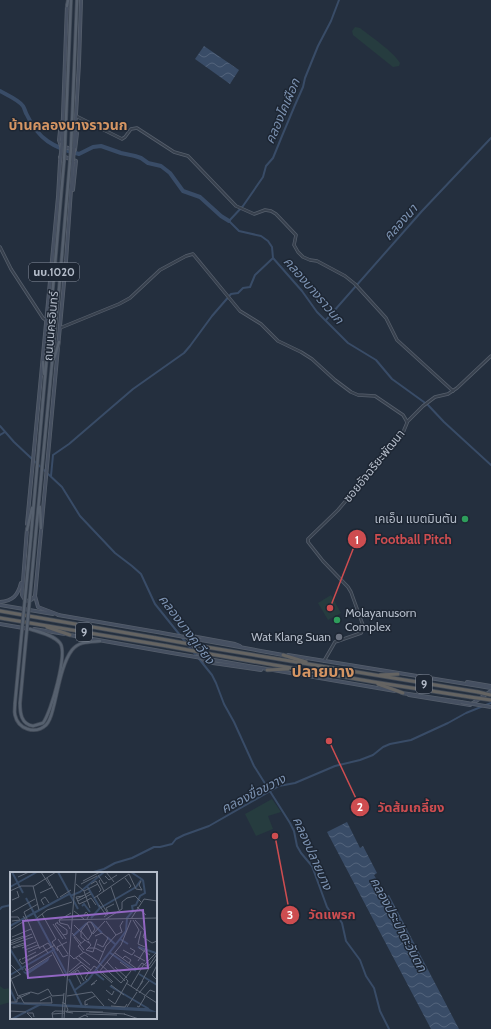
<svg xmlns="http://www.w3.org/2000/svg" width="491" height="1029" viewBox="0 0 491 1029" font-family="Cabin,'Noto Sans Thai',sans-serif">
  <defs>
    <pattern id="water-waves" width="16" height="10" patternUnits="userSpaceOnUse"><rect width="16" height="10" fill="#394c67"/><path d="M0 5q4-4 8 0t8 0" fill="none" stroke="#53647b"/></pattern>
  </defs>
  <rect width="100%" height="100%" fill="#242f3e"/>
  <!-- green -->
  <g fill="#263c3f">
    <path d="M 355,27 L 360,28 C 371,37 393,51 400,63 L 399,66 L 393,67 L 353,35 L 352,31 Z"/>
    <path d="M 331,595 L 341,613 L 328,620 L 318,603 Z"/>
    <path d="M 272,799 L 281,812 L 268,816 L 273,829 L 256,836 L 245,814 Z"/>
    <path d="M 0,986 L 4,989 L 11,988 L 11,1002 L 0,1005 Z"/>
  </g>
  <!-- water -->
  <g fill="url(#water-waves)">
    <path d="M 204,46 L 239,70 L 230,84 L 195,59 Z"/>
    <path d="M 347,822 L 360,848 L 363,846 L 377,873 L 374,875 L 386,896 L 389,895 L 459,1029 L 431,1029 L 327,832 Z"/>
  </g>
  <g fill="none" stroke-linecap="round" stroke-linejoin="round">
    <!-- canal -->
    <g stroke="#394c67" stroke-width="2">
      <path d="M 339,0 L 331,21 L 318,46 L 305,78 L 303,87 L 295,105 L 282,136 L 273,158 L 266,166 L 263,177 L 243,206 L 229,221 L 239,231 L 261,236 L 268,241 L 272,247 L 273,258 L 302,291 L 317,312 L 348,343 L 376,360 L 392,379 L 428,405 L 444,422 L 491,465"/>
      <path d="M 326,320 L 422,211 L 491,138"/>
      <path d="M 0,426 L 14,442 L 62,487 L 80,516 L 115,553 L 132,566 L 141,574 L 155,604 L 212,675 L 216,683 L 224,704 L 234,722 L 254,766 L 290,823 L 294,831 L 297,846 L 301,853 L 312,866 L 327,907 L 331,913 L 340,920 L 342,923 L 346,941 L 360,960 L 366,976 L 374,988 L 380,1011 L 389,1029"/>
      <path d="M 0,435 L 5,432"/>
      <path d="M 51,476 L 53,455 L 69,444 L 133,389 L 184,353 L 190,346 L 212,316 L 231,294 L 238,293 L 243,288 L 250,287 L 255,275 L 273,258"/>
      <path d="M 90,873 L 104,869 L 115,863 L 132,858 L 154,847 L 160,847 L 172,844 L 176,839 L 184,835 L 209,826 L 279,786 L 295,783 L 335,766 L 360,760 L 373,755 L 383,747 L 390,744 L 411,740 L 448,723 L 466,713 L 491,703"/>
      <path d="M 0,909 L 2,907 L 11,905"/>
    </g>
    <!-- river -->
    <path stroke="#394c67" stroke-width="4" d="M 0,91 C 7,95 19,100 23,106 C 25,109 25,112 27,115 C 38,139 54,148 79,154 L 93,147 L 101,146 L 121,153 L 135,156 L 141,158 L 148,163 L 161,166 L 170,173 L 183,191 L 200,197 L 221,216 L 229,221"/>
    <!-- tertiary casing -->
    <g stroke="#565f6c" stroke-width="3.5">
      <g id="tertiary">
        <path d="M 76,116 L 122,139 L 125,137 L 131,129 L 137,128 L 174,152 L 188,156 L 236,206 L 254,214 L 265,210 L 271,211 L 276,214 L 296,235 L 294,245 L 298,252 L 303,257 L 310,260 L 317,261 L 345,276 L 355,284 L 386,318 L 397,340 L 453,391"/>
        <path d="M 0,247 L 11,269 L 43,318 L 47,321"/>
        <path d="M 60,328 L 119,304 L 130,298 L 160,270 L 186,256 L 193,254 L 240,311 L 261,324 L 278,341 L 301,352 L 312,359 L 335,380 L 351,392 L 358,395 L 375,396 L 403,415 L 406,420 L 407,423 L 402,435 L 396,442 L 338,510 L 308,539 L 308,542 L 323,561 L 348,587 L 351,592 L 364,628 L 361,633 L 335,642 L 324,661"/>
        <path d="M 407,422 L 423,406 L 435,397 L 448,394 L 457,388 L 491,356"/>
      </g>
    </g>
    <!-- secondary casing -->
    <g stroke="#565f6c" stroke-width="4">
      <g id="secondary">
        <path d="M 61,122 L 59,140 L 61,146 L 75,150 L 77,133"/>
        <path d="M 62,143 L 67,5"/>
        <path d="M 74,148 L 79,63 L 81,0"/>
        <path d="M 60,157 L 62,156 L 76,161 L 73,190"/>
        <path d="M 27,524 L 58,197 L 60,162"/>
        <path d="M 27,529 L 22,595 L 25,600 C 29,602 32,600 35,596"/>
        <path d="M 0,602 C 13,601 18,595 21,583"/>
        <path d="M 0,605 L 53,614"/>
        <path d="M 58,615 L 157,632"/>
        <path d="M 59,615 L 38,607 L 35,596 L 66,261 L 73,161"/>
        <path d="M 0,624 L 29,629"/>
        <path d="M 34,629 L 65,634"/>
        <path d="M 70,635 L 172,653"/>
        <path d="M 186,635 L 201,658 L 206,662 L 261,670"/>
        <path d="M 186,635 L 235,644 L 240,646"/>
        <path d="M 201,640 L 283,655"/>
        <path d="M 288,655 L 491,688"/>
        <path d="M 220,661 L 395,691"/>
        <path d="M 467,682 L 491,686"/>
        <path d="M 402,693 L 461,702"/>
        <path d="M 409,695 L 470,705 L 491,691"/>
      </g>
    </g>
    <!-- primary casing -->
    <g stroke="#414a57" stroke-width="4">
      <g id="primary">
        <path d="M 67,6 L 68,0"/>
        <path d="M 65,143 L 71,0"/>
        <path d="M 71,148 L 77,0"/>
        <path d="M 54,359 L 59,342"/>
        <path d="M 43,362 L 44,374"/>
        <path d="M 40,507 L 41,528"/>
        <path d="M 27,530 L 32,508"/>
        <path d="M 31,536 L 64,162"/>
        <path d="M 35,542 L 59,290 L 70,161"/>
        <path d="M 15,703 C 15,707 14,711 15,715 C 18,729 35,735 46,725 C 51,720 52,712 54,705 C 58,689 62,663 72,650 C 79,641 90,642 100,641"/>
        <path d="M 20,703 C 20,713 21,724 33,726 L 43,723 C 51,713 68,653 60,643 C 54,635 39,632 30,629"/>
      </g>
    </g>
    <!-- trunk casing -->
    <g stroke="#434c59" stroke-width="4.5">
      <g id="trunk">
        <path d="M 0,611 L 156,638"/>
        <path d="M 0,618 L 167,646"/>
        <path d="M 47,627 L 70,635"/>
        <path d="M 206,647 L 478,692"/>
        <path d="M 210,654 L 374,682 L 470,697"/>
        <path d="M 283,655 L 306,662"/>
        <path d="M 267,670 L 288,669"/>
        <path d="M 380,675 L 398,674"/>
        <path d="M 378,684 L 403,693"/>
      </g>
    </g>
    <!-- tertiary -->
    <use href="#tertiary" stroke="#38414e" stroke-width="2"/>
    <!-- secondary -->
    <use href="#secondary" stroke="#465061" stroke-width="2.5"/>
    <!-- primary -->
    <use href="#primary" stroke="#56606e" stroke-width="2.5"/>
    <!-- trunk -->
    <use href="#trunk" stroke="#656462" stroke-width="3"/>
    <!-- secondary-bridge casing -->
    <g stroke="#565f6c" stroke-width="4" stroke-linecap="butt">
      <g id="secondary-bridge">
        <path d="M 73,161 L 74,148"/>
        <path d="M 60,162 L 62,143"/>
        <path d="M 157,632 L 201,640"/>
        <path d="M 172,653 L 220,661"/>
        <path d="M 461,702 L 491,707"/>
      </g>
    </g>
    <!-- primary-bridge casing -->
    <g stroke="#414a57" stroke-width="4" stroke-linecap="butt">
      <g id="primary-bridge">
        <path d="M 70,161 L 71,148"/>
        <path d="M 64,162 L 65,143"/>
        <path d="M 15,703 L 31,536"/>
        <path d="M 20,703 L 35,542"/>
      </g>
    </g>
    <!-- trunk-bridge casing -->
    <g stroke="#434c59" stroke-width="4.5" stroke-linecap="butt">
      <g id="trunk-bridge">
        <path d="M 156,638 L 206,647"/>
        <path d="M 167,646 L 210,654"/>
        <path d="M 478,692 L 491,695"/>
        <path d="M 470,697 L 491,700"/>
      </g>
    </g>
    <!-- secondary-bridge -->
    <use href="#secondary-bridge" stroke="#465061" stroke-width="2.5"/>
    <!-- primary-bridge -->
    <use href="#primary-bridge" stroke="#56606e" stroke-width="2.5"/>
    <!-- trunk-bridge -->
    <use href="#trunk-bridge" stroke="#656462" stroke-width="3"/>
  </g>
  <!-- markers -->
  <g fill="#2e9e5b" stroke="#1d2633" stroke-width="1.5">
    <circle cx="465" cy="519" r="4"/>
    <circle cx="337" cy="620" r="4"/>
  </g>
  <circle fill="#6b7280" stroke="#1d2633" stroke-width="1.5" cx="339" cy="637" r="4"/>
  <g text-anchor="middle" stroke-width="3" stroke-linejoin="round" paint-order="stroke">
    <!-- shield labels -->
    <g fill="#1d2633" stroke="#878f9c" stroke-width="1">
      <rect x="29" y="263" width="50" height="18" rx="3"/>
      <rect x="76" y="623" width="16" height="18" rx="3"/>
      <rect x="416" y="675" width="16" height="18" rx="3"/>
    </g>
    <g font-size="11" font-weight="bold" fill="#b4bcc9">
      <text x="54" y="276">นบ.1020</text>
      <text x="84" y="636">9</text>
      <text x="424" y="688">9</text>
    </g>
    <!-- street labels -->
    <g font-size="12" fill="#b4bcc9" stroke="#1d2633">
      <text transform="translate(51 326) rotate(-85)" y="4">ถนนนครอินทร์</text>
      <text transform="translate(374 466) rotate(-51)" y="4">ซอยอัจฉริยะพัฒนา</text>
    </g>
    <!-- poi labels -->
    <g font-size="12" fill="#b4bcc9" stroke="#1d2633" text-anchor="end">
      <text x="457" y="523">เคเอ็น แบตมินตัน</text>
      <text x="345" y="617" text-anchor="start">Molayanusorn<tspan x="345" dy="14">Complex</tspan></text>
      <text x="331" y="641">Wat Klang Suan</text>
    </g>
    <!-- water labels -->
    <g font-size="13" font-style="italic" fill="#7c92b1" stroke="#1d2633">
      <text transform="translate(282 111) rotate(-67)" y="5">คลองโคเผือก</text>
      <text transform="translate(400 222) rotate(-48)" y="5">คลองนา</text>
      <text transform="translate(314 290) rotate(49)" y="5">คลองบางราวนก</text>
      <text transform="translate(187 629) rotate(53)" y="5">คลองบางคูเวียง</text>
      <text transform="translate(253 793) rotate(-27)" y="5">คลองขื่อขวาง</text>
      <text transform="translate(313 853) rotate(66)" y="5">คลองปลายบาง</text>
      <text transform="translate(399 924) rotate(62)" y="5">คลองประปาตะวันตก</text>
    </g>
    <!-- quarter labels -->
    <g font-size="14" font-weight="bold" fill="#d59563" stroke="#1d2633">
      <text x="68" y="130">บ้านคลองบางราวนก</text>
    </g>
    <!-- district labels -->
    <g font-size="16" font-weight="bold" fill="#d59563" stroke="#1d2633">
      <text x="323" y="677">ปลายบาง</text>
    </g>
  </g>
  <!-- overview -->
  <g transform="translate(10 872)">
    <rect width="147" height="147" fill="#242f3e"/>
    <path d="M 40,85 L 38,89 L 17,103 L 14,101 L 13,99 L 16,100 ZM 0,130 L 137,136 L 147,140 L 0,132 Z" fill="#394c67"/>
    <path fill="none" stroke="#394c67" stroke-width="2" d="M 2,0 L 13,21M 48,0 L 68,37M 121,0 L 133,8M 77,14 L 90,36 L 81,46M 0,15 L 27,0M 60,24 L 70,20 L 94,0M 16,26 L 57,103M 72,34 L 74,32 L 80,40M 90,36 L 126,15 L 131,8M 81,50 L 92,61M 0,54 L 59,22M 63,64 L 77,51M 97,65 L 106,73M 110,67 L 116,59 L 117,46 L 123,39 L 122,34 L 126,33 L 130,24 L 135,21 L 133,8M 128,75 L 146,81M 0,77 L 13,98M 99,80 L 126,99M 84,100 L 94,108M 129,102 L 147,113M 0,103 L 45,77M 59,107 L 72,134M 100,114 L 139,137M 0,117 L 6,130M 65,118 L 78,108 L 110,67 L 118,72M 2,147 L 31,132"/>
    <path fill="none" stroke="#5e6776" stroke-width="1" d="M 31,0 L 40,14M 96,0 L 104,10M 88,3 L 94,12 L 97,10M 95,4 L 99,8 L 107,3M 8,5 L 19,0M 37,6 L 48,26M 115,6 L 121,14 L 119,16M 90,8 L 89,9 L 94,19M 73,9 L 90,0M 66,12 L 74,19 L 80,36M 71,12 L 87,4M 81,12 L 86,9 L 91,18 L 89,20M 23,14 L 29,38M 101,15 L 109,38M 0,19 L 11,14 L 24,14 L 46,0M 74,19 L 88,12M 30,21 L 43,15M 73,24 L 66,25 L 69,32 L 76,29M 87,24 L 98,42 L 94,45M 50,25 L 61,18M 84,26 L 119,2 L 126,17 L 132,18 L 129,13 L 131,9M 67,27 L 80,20M 134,27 L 147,29M 2,28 L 9,25 L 7,19M 68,29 L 81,22M 76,29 L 81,26 L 86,33M 34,33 L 31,28 L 35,25 L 39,31M 89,33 L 96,43M 127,35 L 136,43M 64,39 L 74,47M 2,40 L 25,27M 14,40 L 30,77M 14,40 L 28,32M 98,40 L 96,36 L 104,32M 32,42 L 46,67 L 42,70 L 48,79M 74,43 L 76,40 L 79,43 L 77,47M 0,45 L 8,45 L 10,48 L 2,49M 27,46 L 37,38 L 62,30M 96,47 L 112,37 L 112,30 L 117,26 L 125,24 L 131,30M 121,47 L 134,27M 49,48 L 61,41M 123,48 L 129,58 L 125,66M 125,48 L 135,59 L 133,65 L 142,71 L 147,69M 48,50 L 45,52 L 56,67M 78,50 L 81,50 L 85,57 L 78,68 L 71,59 ZM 47,51 L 57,58 L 57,62 L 53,63M 77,51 L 82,62M 43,52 L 53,67M 64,53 L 71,60 L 71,65 L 79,71M 60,57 L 58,53 L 50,51 L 49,48 L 147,46M 0,58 L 16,48 L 13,44M 131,59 L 128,72 L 135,75M 62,61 L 71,71M 83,62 L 95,49M 106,63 L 112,60 L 110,54 L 113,49M 85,64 L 92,61 L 98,66 L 93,75 L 87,72M 2,65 L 21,57M 64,65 L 74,78M 48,67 L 58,82M 0,69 L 14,64M 78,69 L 81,73 L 76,78 L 83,80 L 87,67M 1,71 L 22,62M 14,71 L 14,73 L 3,76 L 3,75 ZM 0,73 L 23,65M 33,74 L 36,78 L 45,73M 12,76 L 26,70M 29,76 L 38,71 L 41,75M 78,76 L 85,76 L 93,80M 129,76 L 140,83M 48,77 L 53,85 L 58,83M 15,78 L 28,73M 48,78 L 47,75 L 57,70M 113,78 L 122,83 L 125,79 L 120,76M 18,80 L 29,75M 42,80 L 55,105M 73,80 L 68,74 L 75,68M 105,81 L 127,97 L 132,91 L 140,96 L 147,86M 60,83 L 64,87 L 74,80 L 89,90 L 96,74 L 106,63 L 96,49M 124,83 L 135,89M 69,84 L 80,93M 66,86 L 81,98M 11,87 L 9,88 L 12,92 L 36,78 L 38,81M 12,87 L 26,80M 112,87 L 115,84 L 121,88 L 119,91M 15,89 L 27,83M 128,89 L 136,76M 88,90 L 111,111 L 121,99M 97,90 L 115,109M 110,90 L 121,98M 0,92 L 10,102M 135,92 L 146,81M 147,93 L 142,103 L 147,108M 105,95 L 117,106M 138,95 L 147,82M 15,96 L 16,99 L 42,83M 87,98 L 102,111M 59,100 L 71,90M 65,100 L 71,112M 89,100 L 111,73 L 121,48M 92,100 L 103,110M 11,102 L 1,107 L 8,124 L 21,120 L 28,122 L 38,117 L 42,124 L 54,123M 58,103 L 72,93 L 80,101M 58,104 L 68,98 L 74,109M 77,108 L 75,106 L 84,94 L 87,96M 85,111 L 81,113 L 87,108M 116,111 L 147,131M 101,113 L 114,123M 130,113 L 139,96M 121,114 L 134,92M 96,118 L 102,123 L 104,119M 126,119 L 133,109M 54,121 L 53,131 L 56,132M 129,121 L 139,109M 57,124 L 82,120 L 94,134M 134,125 L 140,118 L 145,120M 7,126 L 10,124 L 14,131 L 42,131 L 41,125M 98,127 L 105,132 L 118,109 L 116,107M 30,129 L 41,124M 0,130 L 7,130 L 7,127 L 20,121M 78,132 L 75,133 L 75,129 L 85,124M 56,133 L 58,138 L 56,140 L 63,141M 101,134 L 115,135 L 117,132M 127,134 L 129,135 L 135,125M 117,135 L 127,120M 0,139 L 16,140M 79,140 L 115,142M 42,142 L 55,141M 76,142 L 107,143M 114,142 L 129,147M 23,147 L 17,141 L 23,141 L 24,145M 43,147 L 42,141 L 45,139 L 93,140M 52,147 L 53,130M 54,147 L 66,0M 67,147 L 75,143 L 78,145"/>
    <path fill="#9266c3" fill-opacity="0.15" stroke="#9266c3" stroke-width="2" d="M 133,38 L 138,96 L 18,106 L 13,49 Z"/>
    <rect width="147" height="147" fill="none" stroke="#b4bcc9" stroke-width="2"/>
  </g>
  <!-- callouts -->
  <path fill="none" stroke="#ce4d50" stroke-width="1.5" d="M330 608L357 539M329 741L360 807M275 836L290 915"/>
  <g fill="#ce4d50" stroke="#1d2633" stroke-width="1.5">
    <circle cx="330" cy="608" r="4"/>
    <circle cx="329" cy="741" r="4"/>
    <circle cx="275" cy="836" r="4"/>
    <circle cx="357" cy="539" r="10"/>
    <circle cx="360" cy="807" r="10"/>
    <circle cx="290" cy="915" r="10"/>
  </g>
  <g font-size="12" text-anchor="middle" font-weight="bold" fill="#fff">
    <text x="357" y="544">1</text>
    <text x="360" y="811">2</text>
    <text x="290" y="919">3</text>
  </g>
  <g font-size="13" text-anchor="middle" font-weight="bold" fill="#ce4d50" stroke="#1d2633" stroke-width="3" stroke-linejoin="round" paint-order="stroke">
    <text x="413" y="544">Football Pitch</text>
    <text x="411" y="812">วัดส้มเกลี้ยง</text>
    <text x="332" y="919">วัดแพรก</text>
  </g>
</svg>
